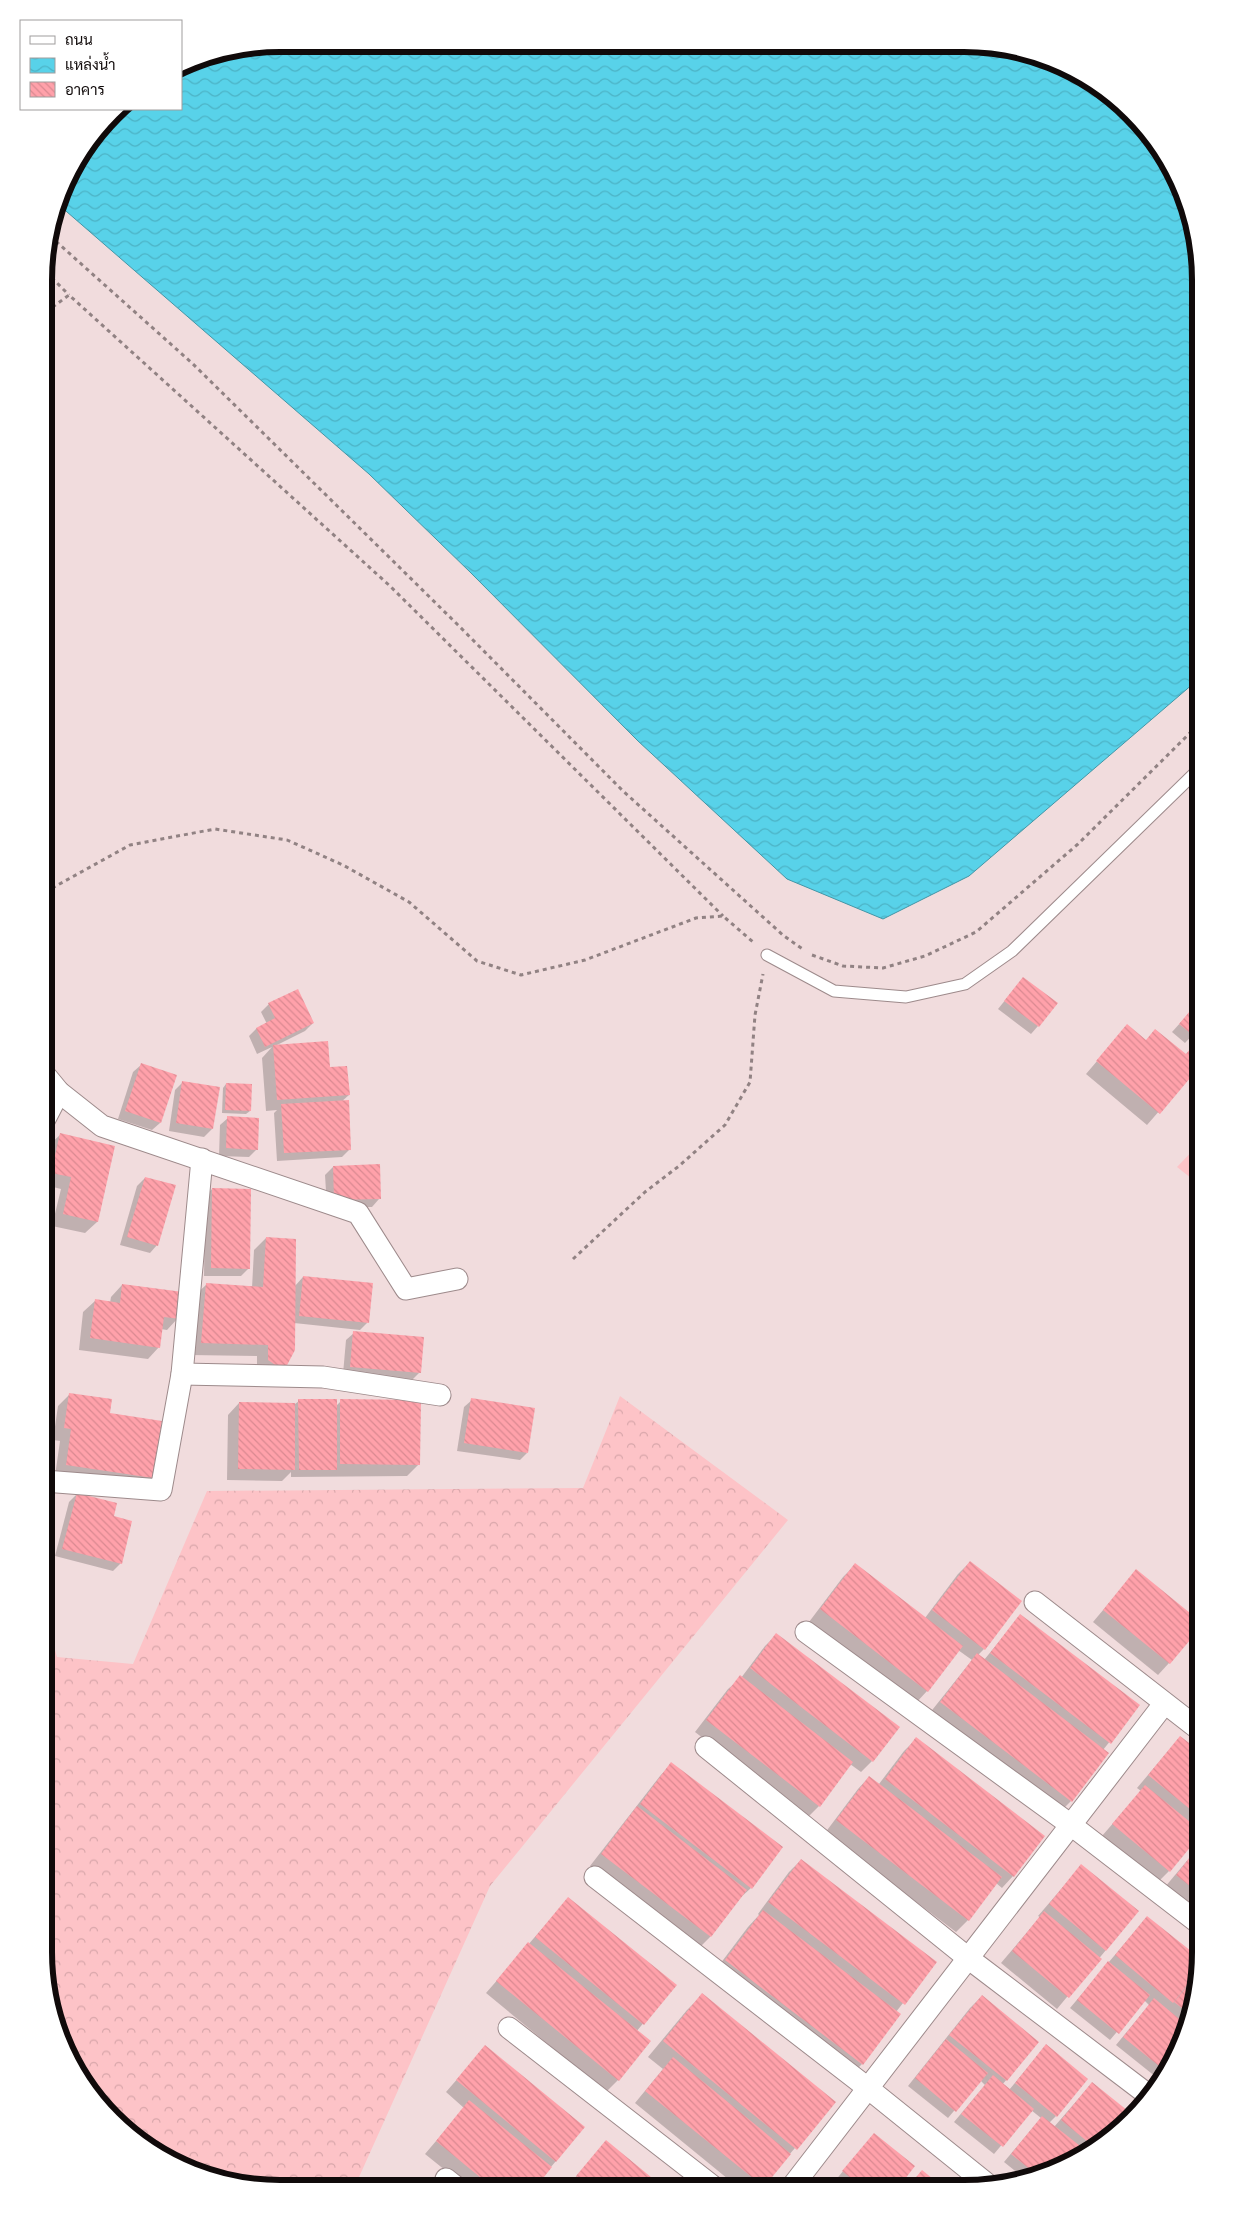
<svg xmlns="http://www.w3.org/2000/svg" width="1245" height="2232" viewBox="0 0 1245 2232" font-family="Signika,Sarabun,sans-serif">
  <defs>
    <pattern id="forest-crowns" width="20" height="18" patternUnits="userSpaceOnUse" patternTransform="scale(1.25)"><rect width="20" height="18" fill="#fdc3c7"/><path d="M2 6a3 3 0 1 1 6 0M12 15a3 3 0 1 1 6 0" fill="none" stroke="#d8a6aa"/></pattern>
    <pattern id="water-waves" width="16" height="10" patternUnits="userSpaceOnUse" patternTransform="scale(1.25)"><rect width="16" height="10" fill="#58d2e9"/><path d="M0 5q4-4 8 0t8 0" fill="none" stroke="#4cb3c6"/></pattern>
    <pattern id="building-back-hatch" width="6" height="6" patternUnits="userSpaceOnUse" patternTransform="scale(1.25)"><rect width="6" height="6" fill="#ffa1aa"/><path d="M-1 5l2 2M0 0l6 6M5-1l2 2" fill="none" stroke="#da8991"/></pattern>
  </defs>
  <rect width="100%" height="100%" fill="#f1dcdd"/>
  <!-- forest -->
  <g fill="url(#forest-crowns)">
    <path d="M 1201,1142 L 1201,1186 L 1177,1167 Z"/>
    <path d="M 620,1396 L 788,1520 L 490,1886 L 355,2186 L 249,2186 L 190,2170 L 136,2139 L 92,2095 L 56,2028 L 44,1951 L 44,1610 L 57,1657 L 133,1664 L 207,1491 L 583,1488 Z"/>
  </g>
  <!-- water -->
  <path fill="url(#water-waves)" stroke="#4296a6" d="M 281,44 L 1010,48 L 1069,68 L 1120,102 L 1160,147 L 1195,245 L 1201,280 L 1201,677 L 969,876 L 883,919 L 787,879 L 638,741 L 470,572 L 369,474 L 59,205 L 68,176 L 120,109 L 181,109 L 181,67 L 190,62 Z"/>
  <!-- shadow -->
  <g fill="#0003">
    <path d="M 1023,978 L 1038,1026 L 1031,1034 L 998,1009 Z"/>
    <path d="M 1201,1000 L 1201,1033 L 1197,1030 L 1185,1043 L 1172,1032 Z"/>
    <path d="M 269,1004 L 313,1023 L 305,1031 L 275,1046 L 329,1068 L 349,1095 L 341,1102 L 350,1149 L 342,1157 L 277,1161 L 274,1113 L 277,1110 L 266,1111 L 262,1058 L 272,1047 L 257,1054 L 249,1036 L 256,1029 L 267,1024 L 261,1012 Z"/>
    <path d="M 1127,1026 L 1145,1041 L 1185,1055 L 1201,1040 L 1201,1063 L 1147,1125 L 1086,1074 Z"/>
    <path d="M 141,1065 L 175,1076 L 160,1123 L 152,1130 L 118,1119 L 133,1072 Z"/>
    <path d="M 183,1082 L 218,1088 L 212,1129 L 204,1137 L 169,1131 L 175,1090 Z"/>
    <path d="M 226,1084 L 250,1111 L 246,1114 L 222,1113 L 223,1088 Z"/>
    <path d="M 228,1118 L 257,1149 L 249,1157 L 219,1156 L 220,1125 Z"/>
    <path d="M 60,1135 L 97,1222 L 85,1233 L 52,1226 L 61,1189 L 45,1185 L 45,1163 L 48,1146 Z"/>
    <path d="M 333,1167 L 379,1199 L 372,1207 L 327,1207 L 325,1175 Z"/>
    <path d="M 145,1178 L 157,1245 L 150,1253 L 120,1245 L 137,1186 Z"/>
    <path d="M 212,1189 L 248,1269 L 241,1276 L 204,1276 L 205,1197 Z"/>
    <path d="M 266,1238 L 295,1286 L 303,1277 L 368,1322 L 360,1330 L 294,1323 L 283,1370 L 257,1372 L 257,1356 L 190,1355 L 194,1296 L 206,1285 L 252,1288 L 254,1250 Z"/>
    <path d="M 122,1285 L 178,1318 L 167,1330 L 161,1329 L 159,1347 L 148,1359 L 79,1350 L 83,1312 L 95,1301 L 110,1303 L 111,1297 Z"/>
    <path d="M 354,1333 L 420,1372 L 412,1380 L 343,1374 L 346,1340 Z"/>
    <path d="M 70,1394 L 109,1414 L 152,1478 L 140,1489 L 55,1476 L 60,1441 L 53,1440 L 58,1406 Z"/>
    <path d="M 472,1400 L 527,1453 L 520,1460 L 457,1451 L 464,1407 Z"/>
    <path d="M 299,1401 L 336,1406 L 341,1401 L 419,1464 L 407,1476 L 291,1477 L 291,1472 L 282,1481 L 227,1480 L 228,1415 L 239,1403 L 295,1404 Z"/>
    <path d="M 77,1494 L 113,1517 L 121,1563 L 113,1571 L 55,1556 L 69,1502 Z"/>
    <path d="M 970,1562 L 984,1649 L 978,1655 L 984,1660 L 1020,1616 L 1138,1706 L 1103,1750 L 1107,1753 L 1071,1801 L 1059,1813 L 929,1714 L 972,1660 L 958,1650 L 927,1691 L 916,1703 L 809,1622 L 843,1577 L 855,1565 L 925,1618 L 958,1574 Z"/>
    <path d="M 1136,1571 L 1169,1663 L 1158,1675 L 1093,1622 Z"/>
    <path d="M 776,1635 L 872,1761 L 861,1772 L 850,1764 L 819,1806 L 807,1818 L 695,1732 L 728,1689 L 741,1678 L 765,1646 Z"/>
    <path d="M 1180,1737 L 1201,1754 L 1201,1826 L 1169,1871 L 1158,1882 L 1102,1836 L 1141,1791 L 1137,1788 Z"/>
    <path d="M 916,1739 L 1013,1876 L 1002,1888 L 996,1883 L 968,1920 L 956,1932 L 825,1833 L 858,1789 L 869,1777 L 879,1784 L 904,1751 Z"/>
    <path d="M 671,1764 L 751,1888 L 739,1899 L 710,1937 L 699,1948 L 590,1866 L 660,1776 Z"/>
    <path d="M 1201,1844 L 1201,1916 L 1165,1887 Z"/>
    <path d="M 801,1860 L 935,1962 L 896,2012 L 862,2064 L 847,2079 L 711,1976 L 748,1927 L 759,1915 L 758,1914 L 789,1872 Z"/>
    <path d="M 1081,1866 L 1106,1950 L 1057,2009 L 1001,1963 L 1040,1917 L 1038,1916 Z"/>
    <path d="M 568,1899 L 675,1985 L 636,2032 L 618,2080 L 606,2092 L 486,1993 Z"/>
    <path d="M 1147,1917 L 1201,1961 L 1201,1966 L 1195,1974 L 1196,1975 L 1200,1971 L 1189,2028 L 1172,2059 L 1156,2077 L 1116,2045 L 1149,2005 L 1144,2000 L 1110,2040 L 1070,2008 Z"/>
    <path d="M 702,1995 L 834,2102 L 761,2188 L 739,2188 L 635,2103 L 663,2069 L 648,2057 L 687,2010 Z"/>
    <path d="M 982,1996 L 1038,2042 L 1002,2085 L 1009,2090 L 1039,2054 L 1056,2116 L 1049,2123 L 1054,2127 L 1092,2083 L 1131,2115 L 1127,2121 L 1108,2139 L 1084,2152 L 1081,2150 L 1076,2157 L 1041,2176 L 1024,2178 L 1004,2162 L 1041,2118 L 1031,2110 L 994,2154 L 954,2122 L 985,2085 L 980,2080 L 948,2118 L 908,2086 L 970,2008 Z"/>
    <path d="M 485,2047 L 556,2161 L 534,2187 L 466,2187 L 425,2154 L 464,2108 L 446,2092 Z"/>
    <path d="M 874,2134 L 914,2166 L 896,2188 L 829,2188 Z"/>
    <path d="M 606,2142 L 661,2187 L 567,2187 Z"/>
  </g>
  <!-- building -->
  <g fill="url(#building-back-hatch)">
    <path d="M 1023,977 L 1058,1003 L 1039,1027 L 1004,1001 Z"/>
    <path d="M 298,989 L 314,1023 L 265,1047 L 256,1028 L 275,1018 L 268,1003 Z"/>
    <path d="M 1201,998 L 1201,1027 L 1194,1036 L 1179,1024 Z"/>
    <path d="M 1127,1024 L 1146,1040 L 1155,1029 L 1186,1054 L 1201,1036 L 1201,1065 L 1160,1114 L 1096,1061 Z"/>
    <path d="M 328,1041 L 330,1067 L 347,1066 L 350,1095 L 277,1100 L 273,1045 Z"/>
    <path d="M 141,1063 L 177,1075 L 161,1123 L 125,1111 Z"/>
    <path d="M 182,1081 L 220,1087 L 213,1129 L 176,1123 Z"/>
    <path d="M 226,1083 L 252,1084 L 251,1111 L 225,1110 Z"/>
    <path d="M 349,1100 L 351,1150 L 284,1153 L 281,1104 Z"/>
    <path d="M 227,1116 L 259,1118 L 258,1150 L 226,1148 Z"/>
    <path d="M 60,1133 L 115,1146 L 98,1222 L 63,1214 L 71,1177 L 51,1173 Z"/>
    <path d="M 380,1164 L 381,1199 L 334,1200 L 333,1166 Z"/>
    <path d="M 145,1177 L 176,1185 L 158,1246 L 127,1237 Z"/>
    <path d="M 212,1188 L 251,1189 L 250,1269 L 211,1268 Z"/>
    <path d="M 266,1237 L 296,1239 L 295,1350 L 284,1371 L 268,1360 L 268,1345 L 201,1343 L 206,1283 L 263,1287 Z"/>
    <path d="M 303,1276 L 373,1283 L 369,1323 L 299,1316 Z"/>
    <path d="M 122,1284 L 183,1292 L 180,1319 L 164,1317 L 160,1348 L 90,1338 L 95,1299 L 120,1303 Z"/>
    <path d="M 353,1331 L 424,1337 L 421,1373 L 350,1367 Z"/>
    <path d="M 69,1393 L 112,1399 L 110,1413 L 162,1421 L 153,1478 L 66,1465 L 71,1429 L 64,1428 Z"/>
    <path d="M 471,1398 L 535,1408 L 528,1453 L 464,1443 Z"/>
    <path d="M 298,1399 L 337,1399 L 337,1470 L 299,1470 Z"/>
    <path d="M 340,1399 L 421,1400 L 420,1465 L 340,1464 Z"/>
    <path d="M 239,1402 L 295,1403 L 295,1470 L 238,1469 Z"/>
    <path d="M 77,1493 L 117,1503 L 114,1516 L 132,1521 L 122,1564 L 62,1549 Z"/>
    <path d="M 970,1561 L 1022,1601 L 985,1650 L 932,1610 Z"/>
    <path d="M 855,1563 L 963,1646 L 928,1692 L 820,1609 Z"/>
    <path d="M 1136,1569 L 1201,1622 L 1201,1627 L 1170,1664 L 1103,1610 Z"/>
    <path d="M 1020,1614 L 1140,1705 L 1111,1744 L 990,1653 Z"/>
    <path d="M 776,1633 L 900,1727 L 873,1762 L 750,1668 Z"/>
    <path d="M 977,1653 L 1109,1753 L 1072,1802 L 940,1702 Z"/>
    <path d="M 740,1675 L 853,1762 L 820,1807 L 706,1720 Z"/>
    <path d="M 1180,1736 L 1201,1752 L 1201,1818 L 1148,1775 Z"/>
    <path d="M 916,1737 L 1045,1836 L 1014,1877 L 885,1779 Z"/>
    <path d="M 671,1762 L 783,1847 L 752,1889 L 640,1804 Z"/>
    <path d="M 869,1776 L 1002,1877 L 969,1921 L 836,1820 Z"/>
    <path d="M 1145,1785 L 1201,1831 L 1201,1834 L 1170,1872 L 1112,1824 Z"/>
    <path d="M 637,1806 L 747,1890 L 711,1937 L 601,1854 Z"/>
    <path d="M 1201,1843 L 1201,1895 L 1176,1875 Z"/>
    <path d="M 801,1859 L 937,1962 L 905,2005 L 768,1902 Z"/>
    <path d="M 1081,1864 L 1139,1911 L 1106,1951 L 1049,1904 Z"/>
    <path d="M 568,1897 L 677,1985 L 644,2025 L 535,1937 Z"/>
    <path d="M 763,1910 L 901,2014 L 863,2065 L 725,1960 Z"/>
    <path d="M 1044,1911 L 1102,1959 L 1069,1998 L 1012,1951 Z"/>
    <path d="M 1147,1916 L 1201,1959 L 1200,1969 L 1173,2003 L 1115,1955 Z"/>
    <path d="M 528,1942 L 651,2041 L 619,2081 L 496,1981 Z"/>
    <path d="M 1108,1961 L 1150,1995 L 1119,2034 L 1077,2000 Z"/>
    <path d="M 1200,1971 L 1191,2015 L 1174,2002 Z"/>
    <path d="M 702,1993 L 836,2102 L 797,2150 L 663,2041 Z"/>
    <path d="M 982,1995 L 1039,2042 L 1007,2081 L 949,2035 Z"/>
    <path d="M 1154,1998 L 1189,2027 L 1164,2070 L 1123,2037 Z"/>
    <path d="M 946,2039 L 988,2073 L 956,2112 L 915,2078 Z"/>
    <path d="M 1046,2044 L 1088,2079 L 1057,2117 L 1015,2083 Z"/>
    <path d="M 485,2045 L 585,2127 L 556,2162 L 456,2080 Z"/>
    <path d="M 673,2057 L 791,2154 L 764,2187 L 645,2091 Z"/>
    <path d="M 993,2075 L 1034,2109 L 1003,2147 L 961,2114 Z"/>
    <path d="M 1092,2082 L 1133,2115 L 1108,2139 L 1094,2147 L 1061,2120 Z"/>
    <path d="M 469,2100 L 552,2167 L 536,2187 L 492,2187 L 436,2141 Z"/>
    <path d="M 1042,2116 L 1084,2149 L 1079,2155 L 1038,2176 L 1011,2154 Z"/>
    <path d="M 874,2133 L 915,2166 L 898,2188 L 863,2188 L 842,2171 Z"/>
    <path d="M 606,2140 L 663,2187 L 590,2187 L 576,2176 Z"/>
    <path d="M 922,2170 L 944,2188 L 907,2188 Z"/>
    <path d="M 836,2180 L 846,2188 L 829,2188 Z"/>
  </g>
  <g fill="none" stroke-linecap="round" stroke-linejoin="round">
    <!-- service casing -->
    <g stroke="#9d8a8b" stroke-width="13">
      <path id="service" d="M 767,955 L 834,991 L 906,997 L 965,984 L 1012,951 L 1201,767"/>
    </g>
    <!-- minor casing -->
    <g stroke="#9d8a8b" stroke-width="23">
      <g id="minor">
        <path d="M 45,1075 L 59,1092 L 102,1126 L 358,1213 L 406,1289 L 457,1279"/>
        <path d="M 45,1119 L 59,1092"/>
        <path d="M 182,1374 L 323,1377 L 440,1395"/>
        <path d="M 44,1481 L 161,1490 L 182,1374 L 202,1159"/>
        <path d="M 1035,1602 L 1201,1731"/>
        <path d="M 806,1632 L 1071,1825 L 1201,1925"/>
        <path d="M 706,1747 L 968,1958 L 1151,2097"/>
        <path d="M 595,1877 L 869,2089 L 987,2184"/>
        <path d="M 509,2028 L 715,2188"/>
        <path d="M 446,2179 L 456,2187"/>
        <path d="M 791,2188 L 1164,1704"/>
      </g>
    </g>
    <!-- path -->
    <g stroke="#918283" stroke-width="3" stroke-dasharray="4 4" stroke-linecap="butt">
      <path d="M 50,236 L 193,364 L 458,625 L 623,791 L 784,936 L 804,950"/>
      <path d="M 46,272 L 69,295"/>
      <path d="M 46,312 L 69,295 L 390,586 L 723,916"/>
      <path d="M 45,892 L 130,845 L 215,829 L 287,840 L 343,865 L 409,902 L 477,961 L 521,975 L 585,960 L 696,918 L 723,916 L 753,942"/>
      <path d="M 812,955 L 843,966 L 883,968 L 925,956 L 976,932 L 1078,844 L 1201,722"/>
      <path d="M 573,1259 L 645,1192 L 679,1166 L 725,1125 L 750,1082 L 755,1015 L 763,974"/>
    </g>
    <!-- service -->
    <use href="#service" stroke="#fff" stroke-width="11"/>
    <!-- minor -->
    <use href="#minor" stroke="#fff" stroke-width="21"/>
  </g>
  <!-- crop -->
  <path d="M0 0H1245V2232H0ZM280 52H964A228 228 0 0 1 1192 280V1952A228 228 0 0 1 964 2180H280A228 228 0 0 1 52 1952V280A228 228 0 0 1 280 52Z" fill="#fff" fill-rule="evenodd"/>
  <path fill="none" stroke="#100a0a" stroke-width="6" d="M280 52H964A228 228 0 0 1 1192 280V1952A228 228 0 0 1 964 2180H280A228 228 0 0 1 52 1952V280A228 228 0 0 1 280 52Z"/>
  <!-- legend -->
  <rect x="20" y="20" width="162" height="90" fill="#ffffff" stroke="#9f9d9d"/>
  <rect x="30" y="36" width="25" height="8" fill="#ffffff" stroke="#9f9d9d"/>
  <text x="65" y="45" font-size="15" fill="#100a0a">ถนน</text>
  <rect x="30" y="58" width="25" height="15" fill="url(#water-waves)" stroke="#9f9d9d"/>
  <text x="65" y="70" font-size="15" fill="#100a0a">แหล่งน้ำ</text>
  <rect x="30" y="82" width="25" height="15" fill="url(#building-back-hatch)" stroke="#9f9d9d"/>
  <text x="65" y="95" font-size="15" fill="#100a0a">อาคาร</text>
</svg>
